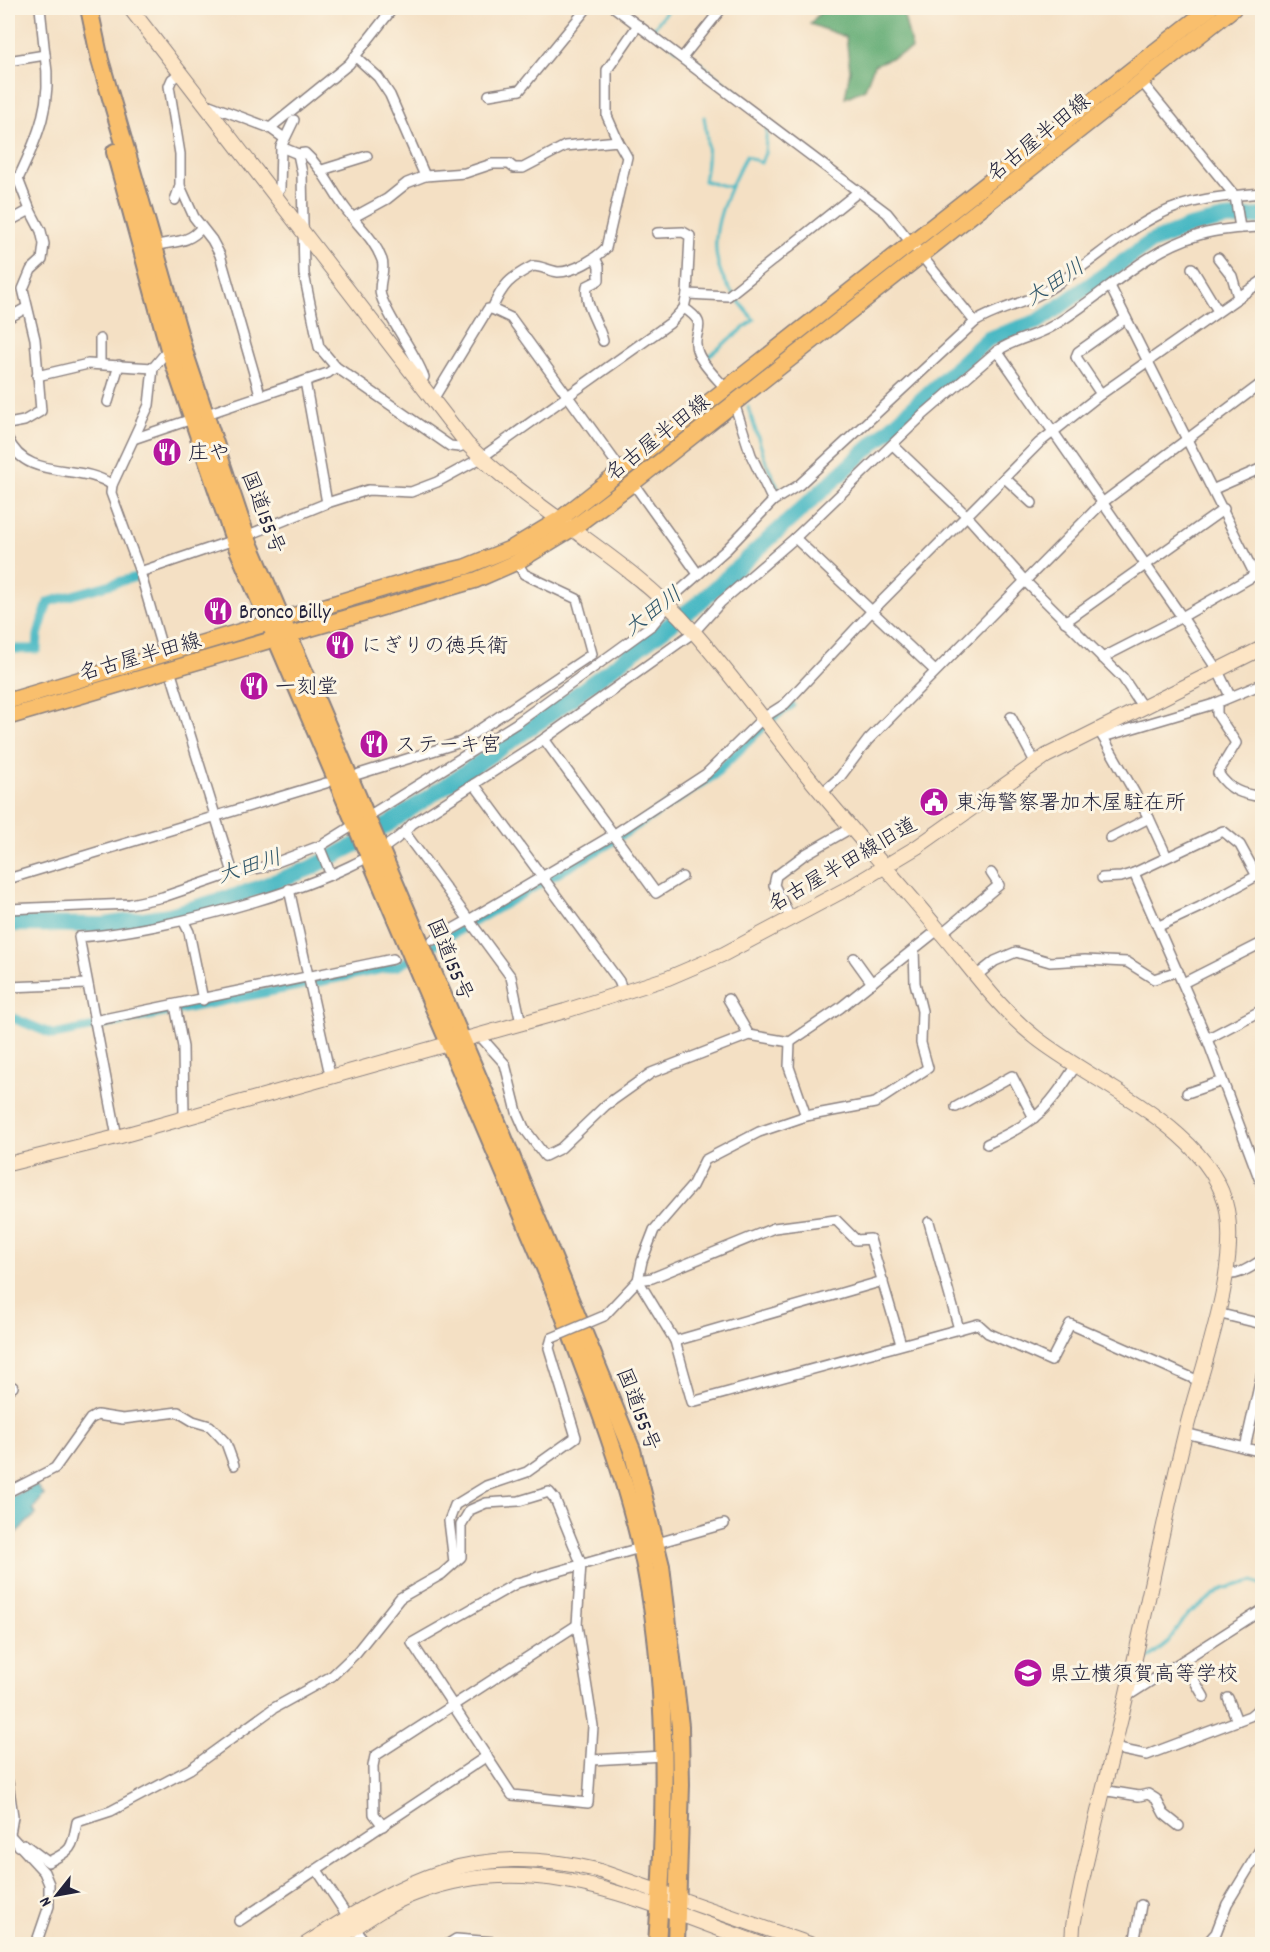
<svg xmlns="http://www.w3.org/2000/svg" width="1270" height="1952" viewBox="0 0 1270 1952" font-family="Dekko,'Klee One',sans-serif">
  <rect width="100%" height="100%" fill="#fcf5e5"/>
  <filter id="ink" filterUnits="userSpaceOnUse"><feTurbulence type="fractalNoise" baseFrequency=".0167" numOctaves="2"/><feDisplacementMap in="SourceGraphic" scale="12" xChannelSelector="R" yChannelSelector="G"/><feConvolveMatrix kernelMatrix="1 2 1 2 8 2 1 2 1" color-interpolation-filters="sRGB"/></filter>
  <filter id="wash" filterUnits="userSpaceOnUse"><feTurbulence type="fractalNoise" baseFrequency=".008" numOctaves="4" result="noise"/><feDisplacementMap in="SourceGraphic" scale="24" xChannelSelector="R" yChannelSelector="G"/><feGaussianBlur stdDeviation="1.35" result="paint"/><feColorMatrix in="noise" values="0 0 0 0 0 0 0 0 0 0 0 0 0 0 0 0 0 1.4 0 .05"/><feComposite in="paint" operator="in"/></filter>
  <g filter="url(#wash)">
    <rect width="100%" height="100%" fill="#f4e0c4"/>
    <!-- forest -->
    <path fill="#64ac74" stroke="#436758" stroke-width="1.5" d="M 824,8 L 902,8 L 912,49 L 874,65 L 865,89 L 845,98 L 850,70 L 846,37 L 810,24 Z"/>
    <!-- water -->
    <path fill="#4bb9c4" stroke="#366e80" stroke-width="1.5" d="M 36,1485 L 44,1495 L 33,1509 L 36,1514 L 8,1540 L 8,1499 Z"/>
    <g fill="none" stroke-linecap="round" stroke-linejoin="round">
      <!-- stream -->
      <g stroke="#4bb9c4" stroke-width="3">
        <path d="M 669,8 L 653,29 L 677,49"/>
        <path d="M 690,55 L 769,120"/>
        <path d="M 704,117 C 708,140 709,158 704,181 L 730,187"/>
        <path d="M 706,358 L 754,320 C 745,308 733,296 726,283 C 701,242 727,193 746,156 L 761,163 L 765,153 L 767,126"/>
        <path d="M 748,407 L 766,462 L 779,490"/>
        <path d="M 1140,1665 L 1168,1642 L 1187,1615 L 1223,1589 L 1253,1581 L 1262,1585"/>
      </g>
      <!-- canal -->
      <g stroke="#4bb9c4" stroke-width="9">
        <path d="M 8,649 L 37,649 L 38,635 L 48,602 L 136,577"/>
        <path d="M 8,1016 L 54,1035 L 398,966 L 610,843 L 713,776 L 772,718 L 791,705"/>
      </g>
      <!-- river -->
      <path stroke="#4bb9c4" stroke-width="16" d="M 8,924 L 104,925 L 169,915 L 239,895 L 311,868 L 368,838 L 545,718 L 700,602 L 988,339 L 1039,321 L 1151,242 L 1189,227 L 1224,219 L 1262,216"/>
    </g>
  </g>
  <g filter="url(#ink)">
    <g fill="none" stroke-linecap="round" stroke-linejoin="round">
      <!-- street casing -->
      <g stroke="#8b8180" stroke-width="12">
        <g id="street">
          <path d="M 615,8 L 887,213 L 975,322"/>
          <path d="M 1260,8 L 1262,14"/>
          <path d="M 356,57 L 378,77 L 390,95 L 425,176"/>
          <path d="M 682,58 L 722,8"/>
          <path d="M 8,61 L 45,55 L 40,8"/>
          <path d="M 180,74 L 172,79 L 169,86 L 180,154 L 180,186 L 194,217 L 212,240 L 220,255 L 260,394"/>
          <path d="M 1141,81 L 1235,196 L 1240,228"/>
          <path d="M 489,95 L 520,90 L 587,8"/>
          <path d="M 204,103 L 270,128 L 284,138"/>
          <path d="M 270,128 L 349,64 L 393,8"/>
          <path d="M 618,141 L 607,116 L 607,70 L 638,25"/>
          <path d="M 281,147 L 298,154 L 305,153 C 323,169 331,189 345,208 C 358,226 374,238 382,260 C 386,271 377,285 381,296 C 391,324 413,348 424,377 L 421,383"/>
          <path d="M 298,154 L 302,173 L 304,274 L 319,347 L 336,367 L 450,446 L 459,447 L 467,444"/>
          <path d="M 322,170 L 367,156"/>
          <path d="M 18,179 C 38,137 53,102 45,55"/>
          <path d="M 8,184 L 18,179 L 30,210 L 8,222"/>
          <path d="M 274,195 L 280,189 L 281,147 L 294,120"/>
          <path d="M 175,200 L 180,186"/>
          <path d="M 354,217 L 387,199 L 407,183 L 425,176 L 465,173 L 492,164 L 509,164 L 514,168 L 523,168 L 565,146 L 618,141 L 627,157 L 606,248 C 595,259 574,272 558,272 C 549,271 542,266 533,266 C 510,278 503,284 492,309 L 488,309 L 434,398"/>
          <path d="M 657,233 L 683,232 L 690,236 L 687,294"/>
          <path d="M 154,246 C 171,241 189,244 201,228"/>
          <path d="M 595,258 L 599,266 L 599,280 L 587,286 C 584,306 598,321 603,341"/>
          <path d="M 1218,258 L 1232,276 L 1238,297"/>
          <path d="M 1192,268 L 1218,311"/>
          <path d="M 1110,286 L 1255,575"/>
          <path d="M 492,309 L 511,318 L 622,471"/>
          <path d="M 8,318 L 26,308"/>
          <path d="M 997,351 L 1182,617 L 1218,671 L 1230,696"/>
          <path d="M 100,364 L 100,339"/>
          <path d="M 37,376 L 88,364 L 153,368"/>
          <path d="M 305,381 L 327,503"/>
          <path d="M 727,390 C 718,379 703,366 698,353 C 689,330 713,327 684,308 L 687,294 L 728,296 L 858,192"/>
          <path d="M 1101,394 L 1076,357 L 1078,352 L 1126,318"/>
          <path d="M 108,402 L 119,365"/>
          <path d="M 734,403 L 751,455 L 773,501"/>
          <path d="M 8,424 L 24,421 L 41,411 L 35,339 L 23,289 L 31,270 L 42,260 L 44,244 L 41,231 L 30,210"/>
          <path d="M 136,438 L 328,373 L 336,367"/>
          <path d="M 8,439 C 27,482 80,462 112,485"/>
          <path d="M 893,445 L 967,516 L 1025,581 L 1123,678 L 1143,708"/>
          <path d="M 1006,479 L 1032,503"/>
          <path d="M 633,483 L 698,574"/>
          <path d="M 1214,489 L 1262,468"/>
          <path d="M 246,536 L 327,503 L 368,490 L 411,492 L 437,482 L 481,458 L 670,323 L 684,308"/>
          <path d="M 795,538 L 935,671"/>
          <path d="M 140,572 L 234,540"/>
          <path d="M 1065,622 L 1224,509"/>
          <path d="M 164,655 L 140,572 L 111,493 L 112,485 L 149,405 L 153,368 L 169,349"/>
          <path d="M 1102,658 L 1182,617 L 1255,575 L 1262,574"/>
          <path d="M 170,670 L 233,873"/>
          <path d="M 1217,703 L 1217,714 L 1236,743 L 1218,773 C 1230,791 1242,794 1262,797"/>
          <path d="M 1011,717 L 1035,762"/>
          <path d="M 1100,732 L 1149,818 L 1167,857"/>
          <path d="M 1103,737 L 1214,704 L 1262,684"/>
          <path d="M 544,739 L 656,893 L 682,877"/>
          <path d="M 359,774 L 461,742 L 592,654 L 577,599 L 524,574 L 517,562"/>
          <path d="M 474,784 L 619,981 L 624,994"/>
          <path d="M 822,793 L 840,777 L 868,740 L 1102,503 L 1262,383"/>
          <path d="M 405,833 L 469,920 L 613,835 L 706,774 L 763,718 L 785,704 L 872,611 L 1039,443 L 1101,394 L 1262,281"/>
          <path d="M 1110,838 L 1149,818"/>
          <path d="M 321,851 L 331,875"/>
          <path d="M 1257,876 L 1240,845 L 1223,831 L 1134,873 L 1207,1039 L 1262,1186"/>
          <path d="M 1102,878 L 1121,877 L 1134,873"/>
          <path d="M 8,879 L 326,783"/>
          <path d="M 289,889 L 330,1075"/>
          <path d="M 8,909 L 130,904 L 163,897 L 233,873 L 264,867 L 322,845 L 517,723 L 652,625 L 663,612 L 667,602 L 727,549 L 773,501 L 799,485 L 975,322 C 996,309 1020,305 1042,293 C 1083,271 1117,235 1160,214 C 1191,198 1228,196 1262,193"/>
          <path d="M 791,919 L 774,885 L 776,876 L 804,855 L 851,828"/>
          <path d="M 184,922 L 189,932 L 203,1000"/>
          <path d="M 1159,926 L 1200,907 L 1262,873"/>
          <path d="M 942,933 L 999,885 L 991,873"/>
          <path d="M 433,940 L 469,920 L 511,977 L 521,1023"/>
          <path d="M 854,958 L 872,983"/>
          <path d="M 976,976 L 995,961 L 1016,952 L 1050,962 L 1085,960 L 1127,962 L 1154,979 L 1178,971"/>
          <path d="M 1183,983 L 1262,943"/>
          <path d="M 8,987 L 87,984"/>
          <path d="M 728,999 L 749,1035"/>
          <path d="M 175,1005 L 183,1047 L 184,1117"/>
          <path d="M 94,1021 L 393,959"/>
          <path d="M 479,1035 L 505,1064 L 517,1112 L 524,1128 L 545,1156 L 561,1148 L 606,1105 L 651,1073 L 749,1035 L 790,1042 L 840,1008 L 939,929"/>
          <path d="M 1207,1039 L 1262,1010"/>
          <path d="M 1187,1093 L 1222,1081"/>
          <path d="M 956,1107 L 1012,1076 L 1034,1118"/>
          <path d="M 806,1116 L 875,1103 L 928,1068 L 921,1043 L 922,1011 L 915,983 L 914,949"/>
          <path d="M 117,1137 L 79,937 C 156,933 363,883 412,824 L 544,739 L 694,632 L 721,602 L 795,538 L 924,414 L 997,351 C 1014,339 1034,337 1051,327 C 1101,298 1142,251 1199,235 C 1219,229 1242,228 1262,227"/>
          <path d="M 987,1144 C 1036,1122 1048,1110 1076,1065"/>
          <path d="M 929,1222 L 959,1329"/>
          <path d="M 1225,1274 C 1239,1276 1251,1267 1262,1260"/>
          <path d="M 638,1280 L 675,1341 L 692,1402 L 978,1324 L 988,1333 L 1051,1361 L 1070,1324 L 1199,1381"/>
          <path d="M 638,1280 L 652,1278 L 774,1228 L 836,1220 L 856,1240 L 870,1239 L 901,1344"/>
          <path d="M 1217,1313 L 1262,1324"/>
          <path d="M 604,1316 L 638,1280 L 642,1261 L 654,1230 L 692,1186 L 705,1160 L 759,1132 L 806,1116 L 789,1067 L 790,1042"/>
          <path d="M 675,1341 L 883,1281"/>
          <path d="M 8,1388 L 13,1387"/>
          <path d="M 1185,1433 L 1262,1452"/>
          <path d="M 1245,1448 L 1262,1373"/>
          <path d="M 8,1492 L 55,1468 L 90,1419 L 97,1415 L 123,1419 L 178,1412 L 193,1421 L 210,1426 L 226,1443 L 234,1465"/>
          <path d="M 454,1562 L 449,1521 L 455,1505 L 486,1486 L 527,1472 L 576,1437 L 549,1348 L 552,1338"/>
          <path d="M 1183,1661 L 1204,1697"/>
          <path d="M 1126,1697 L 1262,1610"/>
          <path d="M 1228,1698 L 1237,1721"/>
          <path d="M 1113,1748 L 1147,1755 L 1250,1716 L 1262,1706"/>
          <path d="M 591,1760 L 663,1756"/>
          <path d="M 8,1782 L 13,1816 L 10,1834"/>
          <path d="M 1102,1790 L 1139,1796 L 1148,1794 L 1156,1799 L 1164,1814 L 1179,1826"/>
          <path d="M 383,1826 L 374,1814 L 373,1766 L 375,1756 L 577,1625"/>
          <path d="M 8,1833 L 44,1872 L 49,1884 L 49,1906 L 36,1944"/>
          <path d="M 19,1846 L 24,1844 L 48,1862 C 73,1850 72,1848 77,1822 L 111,1811 L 190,1769 L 274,1708 L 332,1676 L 356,1653 L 400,1598 L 442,1574 L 461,1557 L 461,1525 L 470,1510 L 486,1503 L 519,1501 L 549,1492 L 555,1499 L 581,1563 L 577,1625 L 593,1726 L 588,1803 L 512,1795 L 412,1643 L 517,1583 L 724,1524"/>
          <path d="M 317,1870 L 348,1917"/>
          <path d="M 239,1921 L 487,1756"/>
          <path d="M 355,1928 L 366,1944"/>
          <path d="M 448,1944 L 456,1939 L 521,1944"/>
          <path d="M 1134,1944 L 1141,1905"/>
          <path d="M 1206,1944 L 1216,1933 L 1227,1904 L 1262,1846"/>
        </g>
      </g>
      <!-- secondary casing -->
      <g stroke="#8b8180" stroke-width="16">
        <g id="secondary">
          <path d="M 130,8 L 467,444 C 536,513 627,556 692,630 C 733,676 768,726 806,774 C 848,826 894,876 937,928 C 968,964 997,1007 1035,1037 C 1095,1085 1212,1129 1227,1210 C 1239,1273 1200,1371 1185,1434 C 1164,1520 1147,1607 1127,1693 C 1109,1771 1087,1847 1073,1926 L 1072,1944"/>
          <path d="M 8,1164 L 117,1137 L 565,1011 L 668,978 L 724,954 L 852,886 L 917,847 L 1046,756 L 1262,648"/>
          <path d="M 306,1944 C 408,1878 472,1841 597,1870 L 810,1944"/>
          <path d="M 331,1944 C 358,1926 386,1904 417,1893 C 538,1846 648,1905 761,1944"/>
        </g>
      </g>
      <!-- primary casing -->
      <g stroke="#8b8180" stroke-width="18">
        <g id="primary">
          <path d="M 8,701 L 419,578 L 465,567 L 512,548 L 560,519 L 1210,8"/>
          <path d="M 8,717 L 476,580 L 517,562 L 573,528 L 633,483 L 1234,8"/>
        </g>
      </g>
      <!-- highway casing -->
      <g stroke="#8b8180" stroke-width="20">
        <g id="highway">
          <path d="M 89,8 L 100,60 L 185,354 L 246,536 L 493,1112 L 632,1450 L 661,1566 L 680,1726 L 681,1785 L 676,1944"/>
          <path d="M 115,152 L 169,349 L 234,540 L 551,1282 C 584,1369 620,1456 641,1547 C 670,1676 666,1814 657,1944"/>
        </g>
      </g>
      <!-- street -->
      <use href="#street" stroke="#fff" stroke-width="9"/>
      <!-- secondary -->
      <use href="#secondary" stroke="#fde5c5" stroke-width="14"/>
      <!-- primary -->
      <use href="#primary" stroke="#f9bf6d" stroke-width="15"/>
      <!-- highway -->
      <use href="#highway" stroke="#f9bf6d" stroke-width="16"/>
      <!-- street-bridge casing -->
      <g stroke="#8b8180" stroke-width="12" stroke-linecap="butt">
        <path id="street-bridge" d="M 552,1338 L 604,1316"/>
      </g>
      <!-- street-bridge -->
      <use href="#street-bridge" stroke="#fff" stroke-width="9"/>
    </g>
  </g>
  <!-- icons -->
  <defs>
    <g id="restaurant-disc" transform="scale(1.5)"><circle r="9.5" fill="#b5179e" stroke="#fcf5e5"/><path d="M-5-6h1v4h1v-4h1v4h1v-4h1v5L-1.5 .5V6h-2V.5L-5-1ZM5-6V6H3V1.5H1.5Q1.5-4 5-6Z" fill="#fff"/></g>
    <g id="civic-disc" transform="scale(1.5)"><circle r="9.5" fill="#b5179e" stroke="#fcf5e5"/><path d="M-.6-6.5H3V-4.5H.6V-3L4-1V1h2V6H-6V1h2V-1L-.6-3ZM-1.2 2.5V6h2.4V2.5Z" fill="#fff"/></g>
    <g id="school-disc" transform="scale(1.5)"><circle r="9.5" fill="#b5179e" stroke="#fcf5e5"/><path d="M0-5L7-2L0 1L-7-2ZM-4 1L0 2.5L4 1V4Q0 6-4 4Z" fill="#fff"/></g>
  </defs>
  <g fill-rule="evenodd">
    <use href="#restaurant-disc" x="167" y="452"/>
    <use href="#restaurant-disc" x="218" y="611"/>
    <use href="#restaurant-disc" x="340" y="645"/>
    <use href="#restaurant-disc" x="254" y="686"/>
    <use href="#restaurant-disc" x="374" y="744"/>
    <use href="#civic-disc" x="934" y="802"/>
    <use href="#school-disc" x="1028" y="1673"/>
  </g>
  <g text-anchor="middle" stroke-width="6" stroke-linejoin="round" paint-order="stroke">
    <!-- street labels -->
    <g font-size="21" fill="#22223b" stroke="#fcf5e5">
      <text transform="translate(1038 137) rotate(-39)" y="7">名古屋半田線</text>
      <text transform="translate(657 437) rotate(-38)" y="7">名古屋半田線</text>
      <text transform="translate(264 512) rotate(69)" y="7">国道155号</text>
      <text transform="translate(140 656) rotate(-16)" y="7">名古屋半田線</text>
      <text transform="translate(842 864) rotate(-30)" y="7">名古屋半田線旧道</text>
      <text transform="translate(451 959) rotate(67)" y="7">国道155号</text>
      <text transform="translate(639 1409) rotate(69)" y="7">国道155号</text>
    </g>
    <!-- poi labels -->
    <g font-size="21" fill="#22223b" stroke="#fcf5e5" text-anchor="start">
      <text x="188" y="459">庄や</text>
      <text x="239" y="618">Bronco Billy</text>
      <text x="361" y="652">にぎりの徳兵衛</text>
      <text x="275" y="693">一刻堂</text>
      <text x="395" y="751">ステーキ宮</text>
      <text x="955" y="809">東海警察署加木屋駐在所</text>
      <text x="1049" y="1680">県立横須賀高等学校</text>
    </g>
    <!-- water labels -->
    <g font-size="22" font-style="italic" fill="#30576b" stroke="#fcf5e5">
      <text transform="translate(1054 281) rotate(-33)" y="8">大田川</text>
      <text transform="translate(652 610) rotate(-37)" y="8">大田川</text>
      <text transform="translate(249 865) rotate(-18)" y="8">大田川</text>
    </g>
  </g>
  <!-- margin -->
  <rect width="1270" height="1952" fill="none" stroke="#fcf5e5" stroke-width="30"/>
  <!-- north arrow -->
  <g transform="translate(57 1895) rotate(239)" stroke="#fcf5e5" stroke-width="4.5" paint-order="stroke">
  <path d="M0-4.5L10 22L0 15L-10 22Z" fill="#22223b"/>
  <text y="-9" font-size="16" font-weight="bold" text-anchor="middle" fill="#22223b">N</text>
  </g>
</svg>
